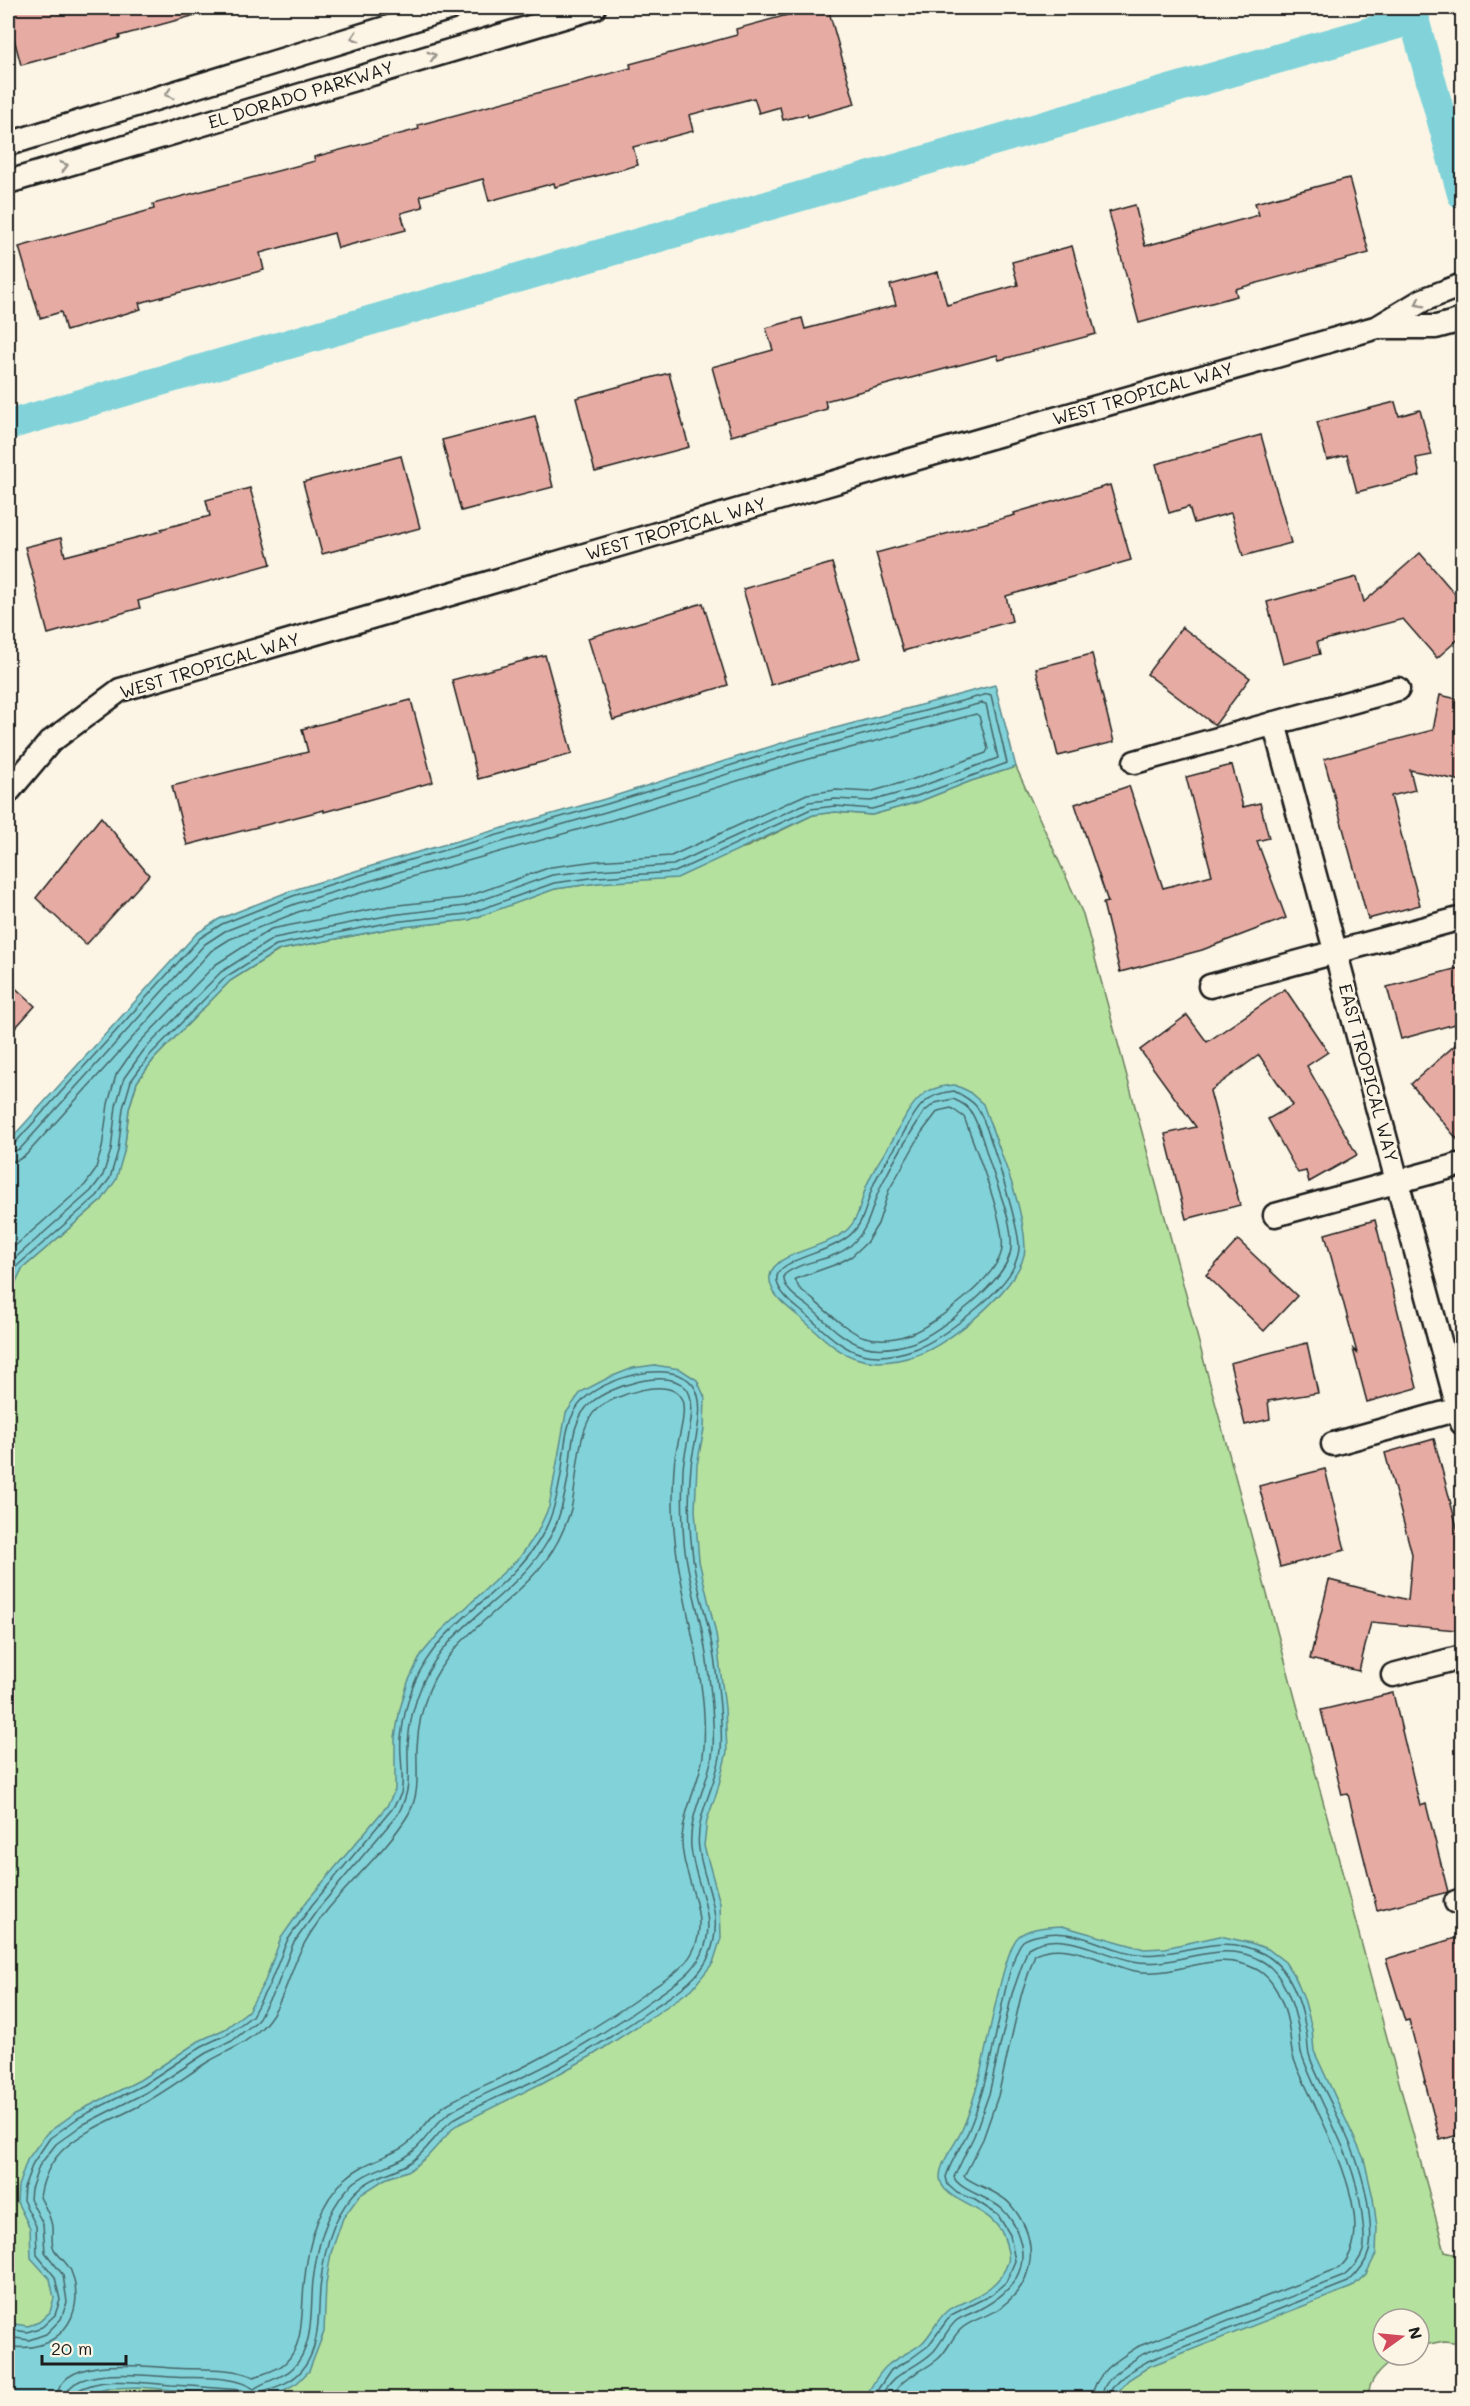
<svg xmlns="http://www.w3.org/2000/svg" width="1470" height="2406" viewBox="0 0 1470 2406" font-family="Mali,sans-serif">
  <rect width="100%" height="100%" fill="#fcf5e5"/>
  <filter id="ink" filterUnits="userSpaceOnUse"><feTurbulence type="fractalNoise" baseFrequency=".0167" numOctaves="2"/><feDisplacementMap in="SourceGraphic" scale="12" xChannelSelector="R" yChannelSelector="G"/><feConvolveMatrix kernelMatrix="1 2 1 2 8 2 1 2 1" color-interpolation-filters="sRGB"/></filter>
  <g filter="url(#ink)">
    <!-- green -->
    <path fill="#b5e19e" stroke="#687e5d" stroke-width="1.5" d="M 1016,767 L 1083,914 L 1445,2252 L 1462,2256 L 1462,2343 L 1444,2341 L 1419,2346 L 1419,2319 L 1383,2319 L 1383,2355 L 1400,2355 C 1384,2366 1368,2378 1368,2398 L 8,2398 L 8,1298 L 22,1269 L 102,1200 L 124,1152 L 129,1109 L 137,1082 L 154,1059 L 230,981 L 280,950 L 393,928 L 469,920 L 554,889 L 598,883 L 747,847 L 813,815 L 835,812 L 872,815 L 918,802 L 971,781 Z"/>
    <!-- water -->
    <g fill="#82d3d9" stroke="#598a8d" stroke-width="1.5">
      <path d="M 995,685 L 1016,767 L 971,781 L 918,802 L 872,815 L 835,812 L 813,815 L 677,878 L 598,883 L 555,889 L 469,920 L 393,928 L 279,950 L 230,981 L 154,1059 L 137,1082 L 129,1109 L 124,1152 L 116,1180 L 102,1200 L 22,1269 L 8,1298 L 8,1142 L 196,934 L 219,919 L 290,891 L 411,854 L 605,799 L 791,740 Z"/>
      <path d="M 955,1085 L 968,1091 L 983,1104 C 997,1145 1024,1204 1025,1247 C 1026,1283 950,1344 917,1355 C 899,1361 878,1365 859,1359 C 835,1353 817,1331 797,1315 C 786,1306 768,1293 770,1276 C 774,1251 828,1249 848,1229 C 858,1219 860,1206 864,1193 C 870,1174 881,1158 892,1141 C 902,1124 908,1106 925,1093 C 934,1087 945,1086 955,1085 Z"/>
      <path d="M 654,1365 L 680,1369 L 697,1380 L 705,1398 L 704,1429 L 697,1465 L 695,1510 L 699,1561 L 716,1634 L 725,1708 L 727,1752 L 717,1792 L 707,1820 L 704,1846 L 720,1903 L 721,1938 L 713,1963 L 692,1989 L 653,2016 L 593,2055 L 542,2083 L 455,2126 L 427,2157 L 410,2170 L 385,2179 L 360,2195 L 343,2218 L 331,2253 L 326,2284 L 324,2332 L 309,2371 L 297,2383 L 279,2393 L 260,2397 L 138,2387 L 110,2388 L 74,2398 L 8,2398 L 8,2323 L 28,2326 L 39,2322 L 50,2312 L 54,2298 L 50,2279 L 31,2258 L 30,2228 L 17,2202 L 18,2186 L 27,2160 L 46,2134 L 75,2113 L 140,2080 L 199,2041 L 225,2029 L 248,2011 L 265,1981 L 281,1938 L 307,1901 L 387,1806 L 395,1790 L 395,1737 L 400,1709 L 408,1682 L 421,1655 L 441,1631 L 520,1557 L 537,1533 L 549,1507 L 566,1413 L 581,1392 L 608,1378 L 633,1368 Z"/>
      <path d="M 1062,1926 L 1144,1949 L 1165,1948 L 1220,1936 L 1251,1943 L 1268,1949 L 1285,1962 L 1296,1979 L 1305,2002 L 1312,2029 L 1314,2051 L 1364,2159 L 1373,2198 L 1377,2227 L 1376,2254 L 1366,2274 L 1352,2287 L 1150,2366 L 1128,2380 L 1113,2398 L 865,2398 C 871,2387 878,2373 888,2365 C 898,2356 912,2352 922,2343 C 932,2334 937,2319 947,2311 C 951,2307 958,2305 963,2303 C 983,2293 1001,2284 1008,2262 C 1010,2256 1007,2250 1006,2244 C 998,2204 941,2205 940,2177 C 940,2162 955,2145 961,2132 C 967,2119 972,2104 976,2090 C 985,2061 1002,1953 1018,1937 C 1028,1927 1049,1927 1062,1926 Z"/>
    </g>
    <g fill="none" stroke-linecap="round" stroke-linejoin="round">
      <!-- shore -->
      <g stroke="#456568" stroke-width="1.5">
        <path d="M 954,1091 C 962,1095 970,1099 976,1106 C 987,1119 1020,1231 1019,1248 C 1019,1254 1016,1261 1014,1266 C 1004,1291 941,1340 915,1349 C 898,1355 879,1358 862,1354 C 838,1348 819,1325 800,1310 C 733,1256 829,1262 854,1231 C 865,1219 867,1201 873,1186 C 879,1170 890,1157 898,1143 C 914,1116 919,1094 954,1091 Z"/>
        <path d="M 953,1099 C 960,1102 968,1106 971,1112 C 980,1125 987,1157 993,1172 C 1000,1195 1013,1223 1011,1248 C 1010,1278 940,1333 912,1343 C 896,1348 879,1351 863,1346 C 842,1340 825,1320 808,1306 C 798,1299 782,1289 784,1275 C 803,1259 832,1262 851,1245 C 872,1226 870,1207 882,1184 C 894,1160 909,1135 924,1112 L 935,1103 Z"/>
        <path d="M 951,1108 L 964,1117 C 974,1145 1006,1223 1002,1249 C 998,1277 936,1324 910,1334 C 896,1339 879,1341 865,1337 C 846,1332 816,1301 799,1288 L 795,1279 L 837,1264 L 852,1256 L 866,1243 L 878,1224 L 889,1190 L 922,1132 L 938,1111 Z"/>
        <path d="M 8,1146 L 15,1143 L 200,938 L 222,924 L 293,896 L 413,859 L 607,804 L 793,746 L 988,694 L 991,695 L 1007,763 L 917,796 L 872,809 L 835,806 L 811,809 L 675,872 L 598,877 L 554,883 L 467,914 L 392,922 L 276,945 L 226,977 L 150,1055 L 131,1081 L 123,1108 L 118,1151 L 110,1178 L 97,1196 L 18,1265 L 8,1283"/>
        <path d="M 8,1153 L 20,1149 L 205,944 L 225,931 L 295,904 L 415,867 L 609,811 L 795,753 L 982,703 L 986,704 L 998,758 L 914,789 L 871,801 L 835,799 L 809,802 L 673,865 L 597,870 L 552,875 L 465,906 L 391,915 L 274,938 L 221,972 L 144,1050 L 124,1078 L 116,1106 L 111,1150 L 103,1175 L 91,1191 L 14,1259 L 8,1268"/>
        <path d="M 8,1162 L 18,1160 L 26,1155 L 211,951 L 230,939 L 298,912 L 418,875 L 612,820 L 798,762 L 976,714 L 979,716 L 988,749 L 986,753 L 911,780 L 870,792 L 836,790 L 807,794 L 671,856 L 596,861 L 551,867 L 463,898 L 389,906 L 271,929 L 215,965 L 137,1045 L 116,1075 L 108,1104 L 102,1148 L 95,1171 L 85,1185 L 8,1252"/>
        <path d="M 8,2329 L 27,2332 L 42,2327 L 55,2315 L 60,2300 L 55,2277 L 37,2255 L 36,2226 L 23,2200 L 24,2187 L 33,2163 L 50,2138 L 78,2118 L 143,2085 L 202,2046 L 228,2034 L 252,2016 L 270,1983 L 287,1941 L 312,1905 L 392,1809 C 395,1804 399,1799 401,1793 C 405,1778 399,1754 401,1738 C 403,1719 407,1701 414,1684 C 438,1622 506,1595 540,1539 C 553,1518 558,1493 562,1469 C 565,1445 565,1418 583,1400 C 603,1379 671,1357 693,1385 C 708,1404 693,1444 691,1466 C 688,1496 689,1528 693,1558 C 696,1583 704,1607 709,1631 C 716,1662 723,1719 721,1750 C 718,1784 694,1815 699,1849 C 704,1887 726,1915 709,1956 C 699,1979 675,1993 656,2006 C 618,2033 579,2058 538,2079 C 511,2092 480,2103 454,2119 C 437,2131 427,2153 408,2164 C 389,2175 370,2176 353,2195 C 330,2221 323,2256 320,2289 C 318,2316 320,2347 303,2369 C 293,2382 277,2387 263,2391 L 260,2398"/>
        <path d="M 8,2337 L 29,2340 L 46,2334 L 61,2319 L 67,2302 L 63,2275 L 45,2252 L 43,2224 L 30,2199 L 31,2189 L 39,2166 L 56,2144 L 82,2125 L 147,2092 L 206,2053 L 232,2041 L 257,2021 L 277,1986 L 293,1944 L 318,1909 L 398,1814 C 413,1787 407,1773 408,1744 C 409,1722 415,1701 423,1682 C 449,1622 518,1596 549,1539 C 560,1520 564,1499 568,1478 C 572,1453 570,1419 592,1402 C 610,1387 666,1367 686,1388 C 700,1404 684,1449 683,1469 C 682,1493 682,1517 684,1542 C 687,1572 696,1601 702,1631 C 708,1662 715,1718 713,1749 C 710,1783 688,1813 691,1847 C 694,1884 719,1916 702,1954 C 693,1973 673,1985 656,1997 C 616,2025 575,2052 531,2073 C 505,2086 474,2097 449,2113 C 432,2125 423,2147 404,2158 C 384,2169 365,2171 348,2188 C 325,2214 317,2247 313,2281 C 310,2308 315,2346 293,2368 C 282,2379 266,2380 254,2389 C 232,2374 197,2379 172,2377 C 149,2376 68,2365 66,2398"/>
        <path d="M 8,2346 C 55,2356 89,2317 71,2271 C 67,2262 59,2257 54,2249 C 50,2242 54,2230 51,2222 C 49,2213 44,2205 40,2197 C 43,2178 51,2160 66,2147 C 87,2129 114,2119 137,2107 C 162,2094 183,2078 206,2063 C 224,2052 239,2048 256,2033 C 281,2013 287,1980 300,1952 C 325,1899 378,1864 408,1815 C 421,1793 416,1771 417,1747 C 418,1727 422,1708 429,1690 C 454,1627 527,1601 558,1541 C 563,1531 568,1520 571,1509 C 578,1482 576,1427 597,1409 C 612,1396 672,1374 682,1400 C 687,1414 677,1443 675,1458 C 673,1473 673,1489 673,1505 C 673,1586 709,1666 704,1747 C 702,1779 684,1806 682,1838 C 680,1875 712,1914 693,1951 C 684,1969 666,1979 650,1990 C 612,2017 572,2042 531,2063 C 503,2078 473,2089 447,2104 C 427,2116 418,2141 396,2151 C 378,2160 360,2165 345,2179 C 316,2206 307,2248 304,2286 C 301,2310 305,2345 285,2363 C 277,2371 264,2373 254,2377 C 229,2366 197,2370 171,2368 C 143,2366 59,2355 57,2398"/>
        <path d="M 74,2398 L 75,2392 C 102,2375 141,2383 171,2385 C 194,2386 217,2388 241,2390 L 246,2392 L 247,2398"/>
        <path d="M 872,2398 L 891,2370 L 909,2360 L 928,2346 L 951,2315 L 991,2295 L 1006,2282 L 1015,2261 L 1010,2235 L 998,2215 L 975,2200 L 957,2193 L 948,2185 L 946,2177 C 951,2160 961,2147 968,2132 C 985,2092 993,2048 1002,2005 C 1005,1991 1013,1951 1023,1941 C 1027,1938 1035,1936 1040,1935 C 1070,1928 1095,1943 1123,1951 C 1173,1966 1213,1927 1264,1954 C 1290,1968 1302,2004 1306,2031 C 1308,2038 1307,2046 1309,2054 C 1314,2072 1325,2090 1333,2107 C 1350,2141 1365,2175 1369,2213 C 1373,2244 1372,2261 1348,2282 L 1148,2361 C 1134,2369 1111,2381 1108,2398"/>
        <path d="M 880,2398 C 895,2369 914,2371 934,2351 C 942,2342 947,2329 956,2321 C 962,2316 973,2313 980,2309 C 1012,2292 1032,2269 1017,2232 C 1015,2225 1008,2214 1002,2209 C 991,2198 957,2189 954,2177 L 974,2136 L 989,2094 L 1012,1994 L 1028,1948 C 1062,1928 1099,1954 1133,1961 C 1177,1970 1218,1936 1262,1961 C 1285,1974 1294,2007 1299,2031 C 1300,2040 1299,2050 1303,2058 C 1323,2112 1355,2155 1362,2215 C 1363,2226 1366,2240 1363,2251 C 1360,2261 1352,2269 1344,2276 L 1143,2354 C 1128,2364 1102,2378 1101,2398"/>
        <path d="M 890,2398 C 894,2394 897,2388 901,2384 C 910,2375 928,2368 939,2358 C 948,2350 952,2337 961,2329 C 972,2319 990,2316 1001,2307 C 1038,2280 1039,2238 1010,2204 C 999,2191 971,2184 964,2176 L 983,2139 L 998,2096 L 1021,1996 L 1035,1954 C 1067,1939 1104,1964 1135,1971 C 1177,1979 1214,1947 1256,1969 C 1278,1980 1287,2013 1290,2035 C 1291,2045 1291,2053 1295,2062 C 1313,2108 1387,2227 1339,2268 L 1139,2346 C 1120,2358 1093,2374 1092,2398"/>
      </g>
      <!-- canal -->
      <g stroke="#82d3d9" stroke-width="30">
        <path d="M 1411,8 L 1462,194"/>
        <path d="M 8,425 L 1415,19"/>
      </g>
    </g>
    <!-- building -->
    <g fill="#e6aca3" stroke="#1c1c1c" stroke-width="1.5">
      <path d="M 8,8 L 195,8 L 196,15 L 119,36 L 120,38 L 21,65 L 8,16 Z"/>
      <path d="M 813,8 L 828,8 L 855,104 L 808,117 L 807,114 L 783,120 L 780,107 L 759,113 L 754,98 L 689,115 L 693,131 L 633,147 L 638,165 L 555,187 L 554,183 L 489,201 L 483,179 L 420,196 L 423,207 L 401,213 L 406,230 L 338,248 L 334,233 L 260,253 L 264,270 L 139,303 L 141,309 L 66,331 L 61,312 L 40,318 L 19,247 L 154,209 L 153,204 L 315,161 L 314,157 L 419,129 L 418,125 L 631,68 L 630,64 L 737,35 L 736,29 Z"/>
      <path d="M 1349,178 L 1369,253 L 1235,289 L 1237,296 L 1139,323 L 1109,212 L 1135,205 L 1145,246 L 1259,215 L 1255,203 Z"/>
      <path d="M 1072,246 L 1096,334 L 999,360 L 997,355 L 825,401 L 827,409 L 731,436 L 712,367 L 773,350 L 766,328 L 802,318 L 805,329 L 896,305 L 890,285 L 938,272 L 947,305 L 1018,285 L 1012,262 Z"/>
      <path d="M 669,373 L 689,447 L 595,472 L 576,398 Z"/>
      <path d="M 1395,402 L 1399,416 L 1420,410 L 1432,455 L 1416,458 L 1420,476 L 1357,492 L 1347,455 L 1327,460 L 1317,422 Z"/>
      <path d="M 535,416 L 553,487 L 461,511 L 442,440 Z"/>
      <path d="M 1261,435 L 1291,543 L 1243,556 L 1231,513 L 1194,523 L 1189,507 L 1169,513 L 1156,464 Z"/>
      <path d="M 401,456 L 420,528 L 322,554 L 303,482 Z"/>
      <path d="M 1110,485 L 1131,560 L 1006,596 L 1012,621 L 903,651 L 876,553 L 1015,515 L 1014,513 Z"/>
      <path d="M 250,488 L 271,564 L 138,601 L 140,608 L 48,634 L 25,547 L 61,538 L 65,556 L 162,531 L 161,529 L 210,516 L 206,500 Z"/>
      <path d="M 1420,553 L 1462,602 L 1462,636 L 1437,658 L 1403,619 L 1317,642 L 1320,654 L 1283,664 L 1267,602 L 1357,577 L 1364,602 Z"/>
      <path d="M 832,563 L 860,658 L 771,685 L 743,589 Z"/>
      <path d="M 703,603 L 728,685 L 613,720 L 588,638 Z"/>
      <path d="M 1182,627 L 1250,678 L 1215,725 L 1147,674 Z"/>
      <path d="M 1092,654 L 1114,742 L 1058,756 L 1036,668 Z"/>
      <path d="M 545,655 L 572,754 L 478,779 L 452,680 Z"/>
      <path d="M 1440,695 L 1462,700 L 1462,781 L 1410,770 L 1415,790 L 1391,796 L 1420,905 L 1368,919 L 1324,759 L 1433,730 Z"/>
      <path d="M 411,700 L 433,782 L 324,812 L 324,810 L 187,845 L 172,786 L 308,752 L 302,729 Z"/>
      <path d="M 1232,765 L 1243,807 L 1260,803 L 1269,838 L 1257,841 L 1286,918 L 1202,950 L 1120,972 L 1103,903 L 1108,902 L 1075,804 L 1129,786 L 1163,888 L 1212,875 L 1186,777 Z"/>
      <path d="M 101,817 L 149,875 L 86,945 L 36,898 Z"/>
      <path d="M 1462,967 L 1462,1022 L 1401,1039 L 1387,987 Z"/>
      <path d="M 8,981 L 35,1006 L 8,1036 Z"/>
      <path d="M 1285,989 L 1328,1052 L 1307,1066 L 1357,1155 L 1309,1182 L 1306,1171 L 1298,1173 L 1268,1119 L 1293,1105 L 1259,1055 L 1210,1091 L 1240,1205 L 1186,1219 L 1165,1134 L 1196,1127 L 1140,1050 L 1187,1015 L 1207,1042 Z"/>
      <path d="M 1462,1039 L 1462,1145 L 1411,1084 Z"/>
      <path d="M 1375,1220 L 1417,1388 L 1367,1402 L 1353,1349 L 1357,1353 L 1325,1234 Z"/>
      <path d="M 1238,1240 L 1297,1296 L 1264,1331 L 1206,1275 Z"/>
      <path d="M 1307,1343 L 1318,1393 L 1268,1401 L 1270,1419 L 1245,1425 L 1230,1363 Z"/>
      <path d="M 1434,1439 L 1462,1546 L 1456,1630 L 1371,1622 L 1359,1671 L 1310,1659 L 1329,1580 L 1408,1600 L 1412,1554 L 1385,1453 Z"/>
      <path d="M 1325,1469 L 1345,1550 L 1280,1567 L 1259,1486 Z"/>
      <path d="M 1393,1693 L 1420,1806 L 1426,1804 L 1448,1892 L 1377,1910 L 1348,1794 L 1342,1795 L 1321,1710 Z"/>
      <path d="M 1462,1936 L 1462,2134 L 1440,2140 L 1409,2020 L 1405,2021 L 1386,1959 Z"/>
    </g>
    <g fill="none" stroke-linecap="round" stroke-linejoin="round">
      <!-- street casing -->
      <g stroke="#1c1c1c" stroke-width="27">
        <g id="street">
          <path d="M 8,144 L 451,8"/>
          <path d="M 8,182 L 594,8"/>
          <path d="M 1380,327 L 1436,327 L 1462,320"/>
          <path d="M 1274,723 L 1462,1423"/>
          <path d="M 1135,762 L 1398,689"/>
          <path d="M 8,792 L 50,742 L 120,690 L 956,447 L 1378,327 L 1423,300 L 1462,285"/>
          <path d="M 1210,986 L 1462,918"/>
          <path d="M 1275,1215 L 1462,1164"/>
          <path d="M 1333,1444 L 1462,1408"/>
          <path d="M 1393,1675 L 1462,1657"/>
          <path d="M 1456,1902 L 1462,1900"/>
        </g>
      </g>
      <!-- street -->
      <use href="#street" stroke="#fcf5e5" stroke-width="22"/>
    </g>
    <!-- one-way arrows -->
    <defs><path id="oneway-chevron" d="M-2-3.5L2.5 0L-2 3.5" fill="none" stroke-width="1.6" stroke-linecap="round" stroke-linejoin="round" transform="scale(1.5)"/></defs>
    <g stroke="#97938b">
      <use href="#oneway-chevron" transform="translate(355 37) rotate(163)"/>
      <use href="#oneway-chevron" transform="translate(432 56) rotate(-17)"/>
      <use href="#oneway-chevron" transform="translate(169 94) rotate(163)"/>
      <use href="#oneway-chevron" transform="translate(64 166) rotate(-16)"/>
      <use href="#oneway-chevron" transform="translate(1419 303) rotate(152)"/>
    </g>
  </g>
  <g text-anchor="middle" stroke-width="5" stroke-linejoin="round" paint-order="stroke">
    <!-- street labels -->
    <g font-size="18" fill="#1c1c1c" stroke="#fcf5e5">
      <text transform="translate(301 95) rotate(-17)" y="6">EL DORADO PARKWAY</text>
      <text transform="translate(1143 394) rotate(-16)" y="6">WEST TROPICAL WAY</text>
      <text transform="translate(676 529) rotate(-16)" y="6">WEST TROPICAL WAY</text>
      <text transform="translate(210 666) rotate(-17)" y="6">WEST TROPICAL WAY</text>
      <text transform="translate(1368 1073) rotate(75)" y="6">EAST TROPICAL WAY</text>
    </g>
  </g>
  <!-- margin -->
  <rect width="1470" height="2406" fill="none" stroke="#fcf5e5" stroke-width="30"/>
  <rect x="15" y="15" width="1440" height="2376" fill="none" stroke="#1c1c1c" stroke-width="2" filter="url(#ink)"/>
  <!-- north arrow -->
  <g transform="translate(1401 2337) rotate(75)"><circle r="28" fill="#fcf5e5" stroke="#a29e95" stroke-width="1.5"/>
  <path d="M0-4.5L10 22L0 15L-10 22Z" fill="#d1495b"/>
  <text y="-9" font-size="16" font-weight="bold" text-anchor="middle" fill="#1c1c1c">N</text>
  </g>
  <!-- scale -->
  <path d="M42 2355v9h84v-9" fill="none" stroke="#1c1c1c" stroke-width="3"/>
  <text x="51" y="2355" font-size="18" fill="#1c1c1c" stroke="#fcf5e5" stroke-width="4.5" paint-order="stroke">20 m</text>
</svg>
